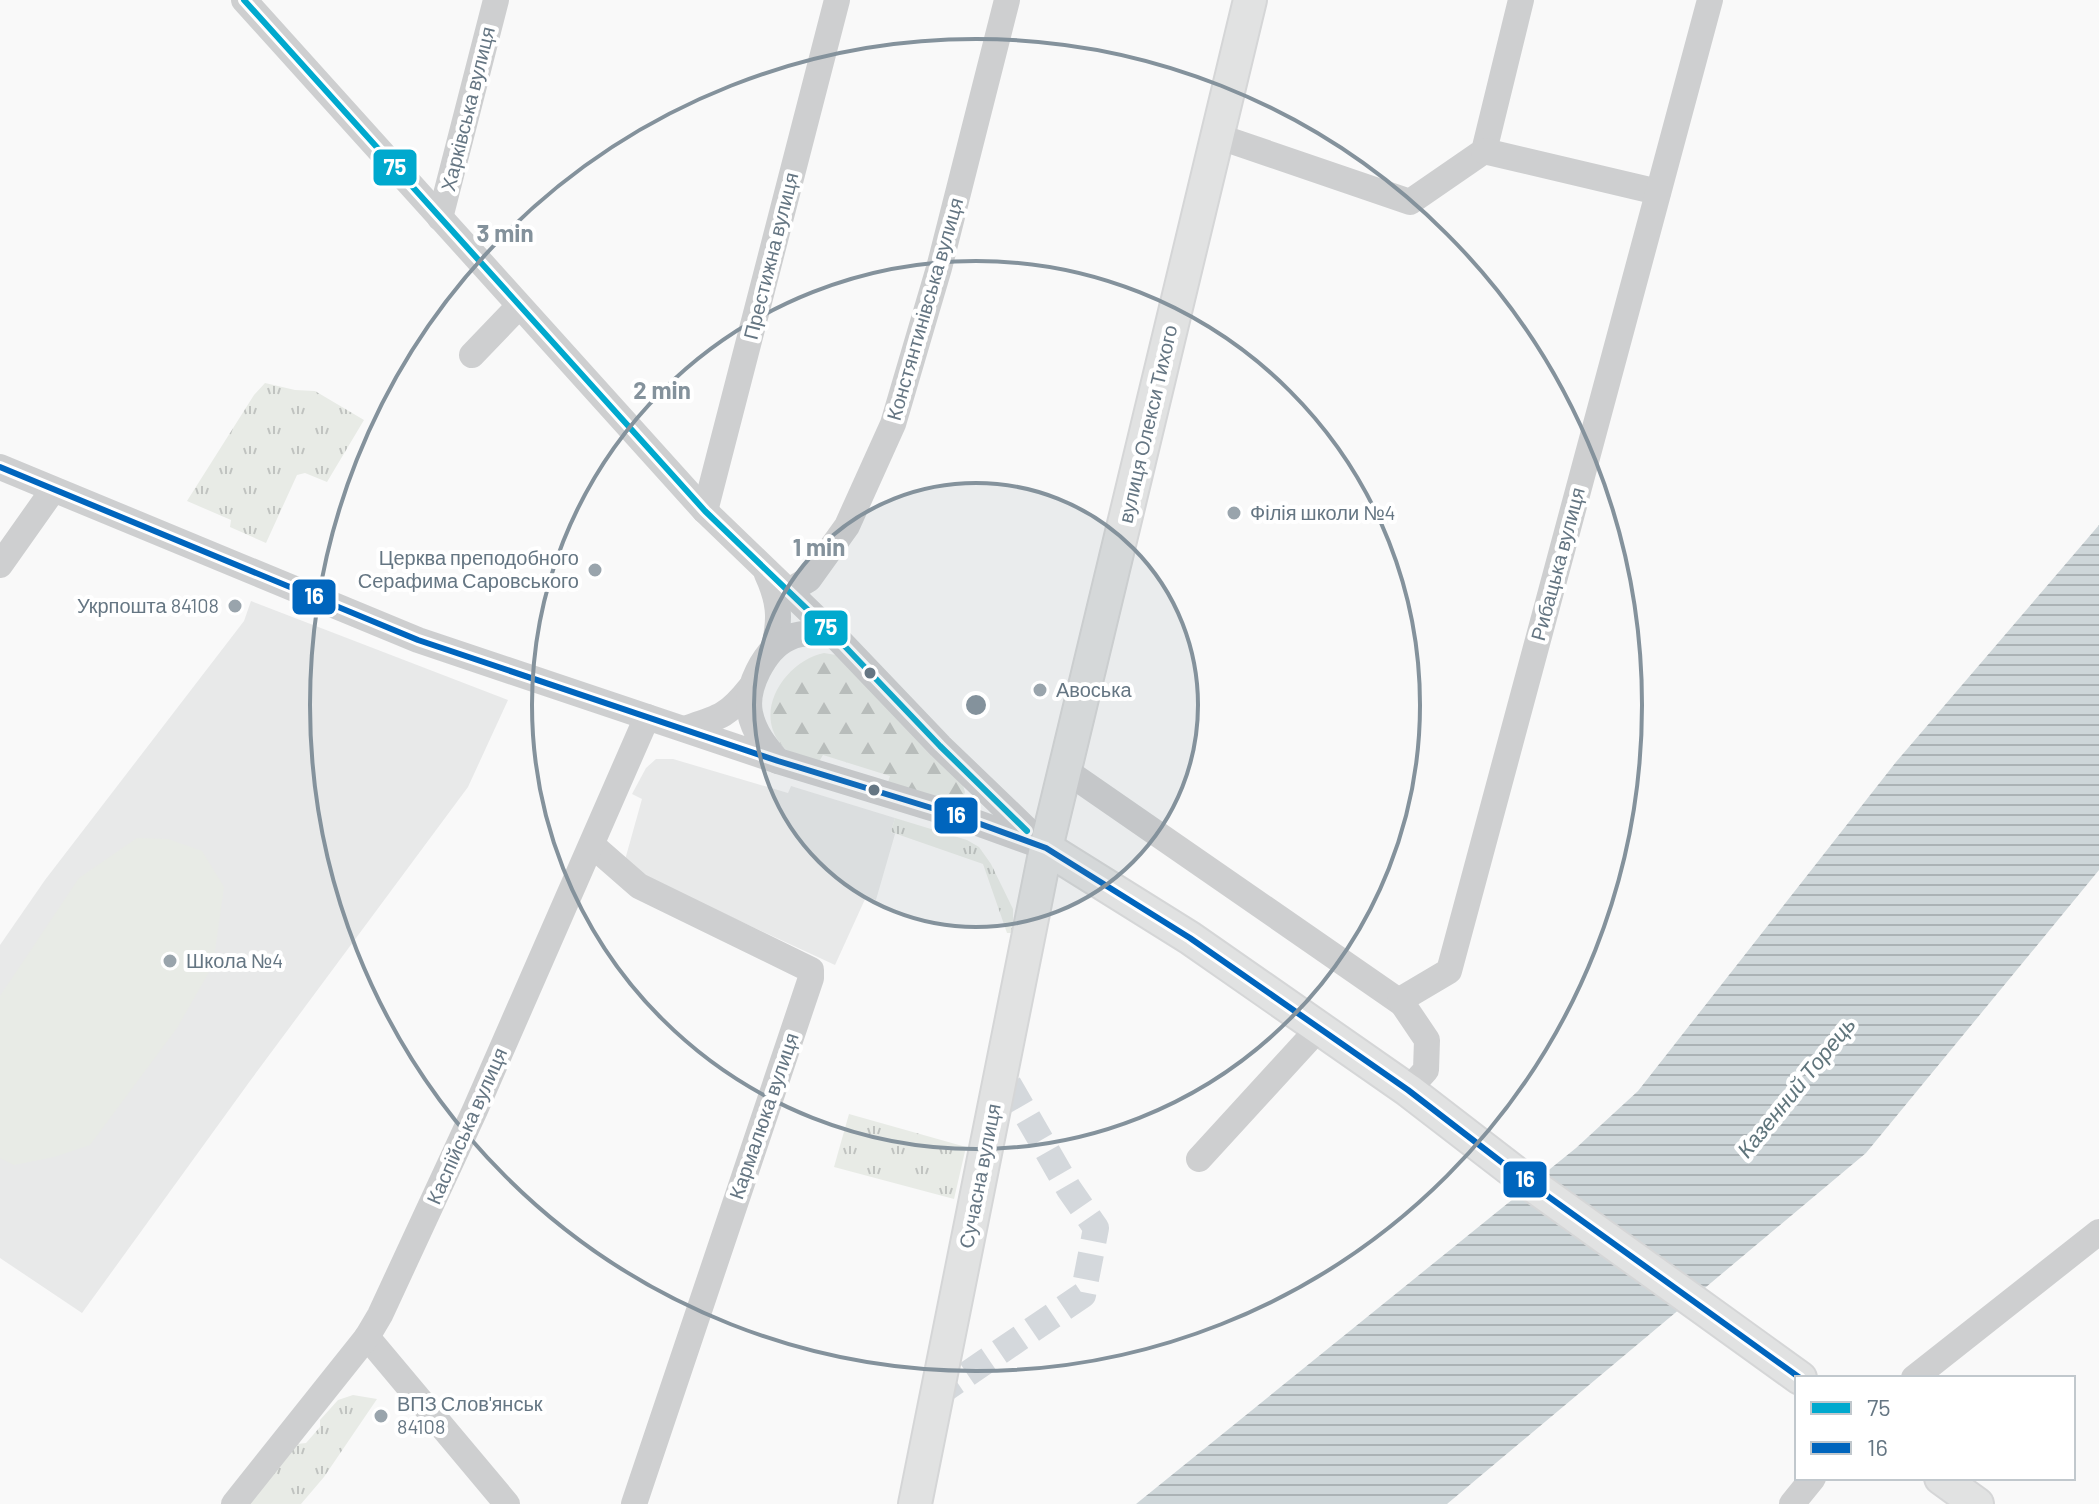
<svg xmlns="http://www.w3.org/2000/svg" width="2099" height="1504" viewBox="0 0 2099 1504" font-family="Barlow,sans-serif">
  <defs>
    <pattern id="grass-tufts" width="24" height="20" patternUnits="userSpaceOnUse" patternTransform="scale(2)"><rect width="24" height="20" fill="#e8ebe6"/><path d="M3 7l-1-3M5 7V3M7 7l1-3M15 17l-1-3M17 17v-4M19 17l1-3" fill="none" stroke="#c0c3c0"/></pattern>
    <pattern id="forest-firs" width="22" height="20" patternUnits="userSpaceOnUse" patternTransform="scale(2)"><rect width="22" height="20" fill="#e8ebe6"/><path d="M5 1l3.5 6h-7zM16 11l3.5 6h-7z" fill="#c0c3c0"/></pattern>
    <pattern id="water-rules" width="6" height="5" patternUnits="userSpaceOnUse" patternTransform="scale(2)"><rect width="6" height="5" fill="#ced6d9"/><path d="M0 2.5h6" fill="none" stroke="#abb2b5"/></pattern>
  </defs>
  <rect width="100%" height="100%" fill="#f9f9f9"/>
  <!-- built -->
  <g fill="#e8e9e9">
    <path d="M 251,601 L 508,700 L 468,787 L 250,1081 L 82,1313 L 0,1258 L 0,945 L 45,880 L 244,621 Z"/>
    <path d="M 656,759 L 673,759 L 788,793 L 791,786 L 895,818 L 891,832 L 895,834 L 876,900 L 866,897 L 835,965 L 623,867 L 642,799 L 632,794 L 646,768 Z"/>
  </g>
  <!-- grass -->
  <g fill="url(#grass-tufts)">
    <path d="M 265,383 L 295,390 L 315,391 L 364,420 L 327,482 L 305,473 L 297,475 L 266,543 L 230,527 L 231,520 L 187,501 L 254,395 Z"/>
    <path d="M 895,818 L 967,840 L 979,847 L 991,864 L 1013,909 L 1013,933 L 1007,933 L 983,864 L 891,832 Z"/>
    <path d="M 849,1114 L 966,1147 L 954,1199 L 834,1167 Z"/>
    <path d="M 353,1395 L 377,1399 L 324,1477 L 301,1504 L 241,1504 L 297,1444 L 306,1443 L 320,1427 L 320,1420 L 338,1400 Z"/>
  </g>
  <!-- forest -->
  <path fill="url(#forest-firs)" d="M 824,653 L 836,655 L 963,785 L 965,792 L 963,798 L 954,801 L 887,785 L 890,776 L 823,755 L 817,765 C 803,761 789,755 780,743 C 753,708 788,660 824,653 Z"/>
  <!-- pitch -->
  <path fill="#e8ebe6" d="M 137,838 L 168,839 L 202,851 L 224,887 L 213,965 L 177,1028 L 90,1145 L 54,1157 L 14,1165 L 0,1158 L 0,996 L 79,878 Z"/>
  <!-- water -->
  <path fill="url(#water-rules)" d="M 2099,525 L 2099,870 L 1866,1153 L 1447,1504 L 1136,1504 L 1576,1148 L 1638,1091 L 1896,762 Z"/>
  <g fill="none" stroke-linecap="round" stroke-linejoin="round">
    <!-- minor-tunnel -->
    <path stroke="#d4d8dc" stroke-width="26" stroke-dasharray="26 13" stroke-linecap="butt" d="M 935,1396 L 1083,1295 L 1096,1228 L 1069,1189 L 1001,1071"/>
    <!-- major casing -->
    <g stroke="#d5d6d7" stroke-width="36">
      <g id="major">
        <path d="M 1046,848 L 1190,938 L 1408,1090 L 1517,1174 L 1800,1378"/>
        <path d="M 1941,1478 L 1977,1504"/>
        <path d="M 915,1504 L 1046,848 L 1250,0"/>
      </g>
    </g>
    <!-- minor -->
    <g stroke="#cecfd0" stroke-width="26">
      <path d="M 244,0 L 705,511 L 835,636 L 940,746 L 1046,848"/>
      <path d="M 1217,136 L 1410,202 L 1484,151 L 1521,0"/>
      <path d="M 1484,151 L 1658,192"/>
      <path d="M 440,218 L 496,0"/>
      <path d="M 472,355 L 519,306"/>
      <path d="M 0,467 L 418,640 L 778,761 L 961,817 L 1033,843"/>
      <path d="M 705,511 L 837,0"/>
      <path d="M 0,565 L 53,490"/>
      <path d="M 767,574 C 779,600 781,618 774,646"/>
      <path d="M 789,591 L 809,579 L 847,526 L 893,424 L 939,268 L 1007,0"/>
      <path d="M 684,729 C 718,718 727,717 750,688"/>
      <path d="M 778,761 C 766,747 754,733 750,713 C 747,698 751,685 758,671 C 775,637 798,628 835,636"/>
      <path d="M 1065,770 L 1403,1004"/>
      <path d="M 592,845 L 639,886 L 811,970 L 811,978 L 634,1504"/>
      <path d="M 1408,1090 L 1426,1070 L 1427,1040 L 1400,1000 L 1449,971 L 1710,0"/>
      <path d="M 1199,1159 L 1319,1028"/>
      <path d="M 367,1337 L 507,1504"/>
      <path d="M 1914,1378 L 2099,1232"/>
      <path d="M 234,1504 L 367,1337 L 380,1315 L 475,1110 L 647,717"/>
      <path d="M 1792,1504 L 1813,1478"/>
    </g>
    <!-- major -->
    <use href="#major" stroke="#e1e2e2" stroke-width="32"/>
    <!-- bus-1 casing -->
    <g stroke="#fff" stroke-width="12">
      <path id="bus-1" d="M 244,0 L 705,511 L 835,636 L 940,746 L 1027,831"/>
    </g>
    <!-- bus-2 casing -->
    <g stroke="#fff" stroke-width="12">
      <path id="bus-2" d="M 0,467 L 418,640 L 778,761 L 961,817 L 1046,848 L 1190,938 L 1408,1090 L 1517,1174 L 1800,1378"/>
    </g>
    <!-- bus-1 -->
    <use href="#bus-1" stroke="#00a9ce" stroke-width="6"/>
    <!-- bus-2 -->
    <use href="#bus-2" stroke="#0065bd" stroke-width="6"/>
  </g>
  <!-- distance rings -->
  <circle cx="976" cy="705" r="222" fill="#84929c" fill-opacity=".12"/>
  <g fill="none" stroke="#84929c" stroke-width="4">
    <circle cx="976" cy="705" r="222"/>
    <circle cx="976" cy="705" r="444"/>
    <circle cx="976" cy="705" r="666"/>
  </g>
  <!-- markers -->
  <g fill="#99a4ac" stroke="#fff" stroke-width="3">
    <circle cx="1234" cy="513" r="8"/>
    <circle cx="595" cy="570" r="8"/>
    <circle cx="235" cy="606" r="8"/>
    <circle cx="1040" cy="690" r="8"/>
    <circle cx="170" cy="961" r="8"/>
    <circle cx="381" cy="1416" r="8"/>
  </g>
  <g fill="#657683" stroke="#fff" stroke-width="3">
    <circle cx="870" cy="673" r="7"/>
    <circle cx="874" cy="790" r="7"/>
  </g>
  <g text-anchor="middle" stroke-width="8" stroke-linejoin="round" paint-order="stroke">
    <!-- street labels -->
    <g font-size="20" fill="#657683" stroke="#fff">
      <text transform="translate(468 109) rotate(-76)" y="7">Харківська вулиця</text>
      <text transform="translate(771 256) rotate(-76)" y="7">Престижна вулиця</text>
      <text transform="translate(925 309) rotate(-74)" y="7">Констянтинівська вулиця</text>
      <text transform="translate(1148 424) rotate(-77)" y="7">вулиця Олекси Тихого</text>
      <text transform="translate(1558 564) rotate(-75)" y="7">Рибацька вулиця</text>
      <text transform="translate(764 1116) rotate(-71)" y="7">Кармалюка вулиця</text>
      <text transform="translate(467 1126) rotate(-66)" y="7">Каспійська вулиця</text>
      <text transform="translate(980 1176) rotate(-79)" y="7">Сучасна вулиця</text>
    </g>
    <!-- poi labels -->
    <g font-size="20" fill="#657683" stroke="#fff" text-anchor="start">
      <text x="1250" y="520">Філія школи №4</text>
      <text x="579" y="565" text-anchor="end">Церква преподобного<tspan x="579" dy="23">Серафима Саровського</tspan></text>
      <text x="219" y="613" text-anchor="end">Укрпошта 84108</text>
      <text x="1056" y="697">Авоська</text>
      <text x="186" y="968">Школа №4</text>
      <text x="397" y="1411">ВПЗ Слов'янськ<tspan x="397" dy="23">84108</tspan></text>
    </g>
    <!-- water labels -->
    <g font-size="22" font-style="italic" fill="#60757c" stroke="#fff">
      <text transform="translate(1796 1087) rotate(-51)" y="8">Казенний Торець</text>
    </g>
  </g>
  <circle cx="976" cy="705" r="12" fill="#84929c" stroke="#fff" stroke-width="4"/>
  <g font-size="24" text-anchor="middle" font-weight="bold" fill="#84929c" stroke="#fff" stroke-width="8" stroke-linejoin="round" paint-order="stroke">
    <text x="505" y="242">3 min</text>
    <text x="662" y="399">2 min</text>
    <text x="819" y="556">1 min</text>
  </g>
  <g stroke="#fff" stroke-width="3">
    <rect x="372" y="148" width="46" height="39" rx="8" fill="#00a9ce"/>
    <rect x="291" y="578" width="46" height="38" rx="8" fill="#0065bd"/>
    <rect x="803" y="609" width="46" height="38" rx="8" fill="#00a9ce"/>
    <rect x="933" y="796" width="46" height="39" rx="8" fill="#0065bd"/>
    <rect x="1502" y="1160" width="46" height="39" rx="8" fill="#0065bd"/>
  </g>
  <g font-size="22" text-anchor="middle" font-weight="bold" fill="#fff">
    <text x="395" y="175">75</text>
    <text x="314" y="604">16</text>
    <text x="826" y="635">75</text>
    <text x="956" y="823">16</text>
    <text x="1525" y="1187">16</text>
  </g>
  <!-- legend -->
  <rect x="1795" y="1376" width="280" height="104" fill="#ffffff" stroke="#c1c8cd" stroke-width="2"/>
  <rect x="1811" y="1402" width="40" height="12" fill="#00a9ce" stroke="#c1c8cd" stroke-width="2"/>
  <text x="1867" y="1416" font-size="24" fill="#657683">75</text>
  <rect x="1811" y="1442" width="40" height="12" fill="#0065bd" stroke="#c1c8cd" stroke-width="2"/>
  <text x="1867" y="1456" font-size="24" fill="#657683">16</text>
</svg>
